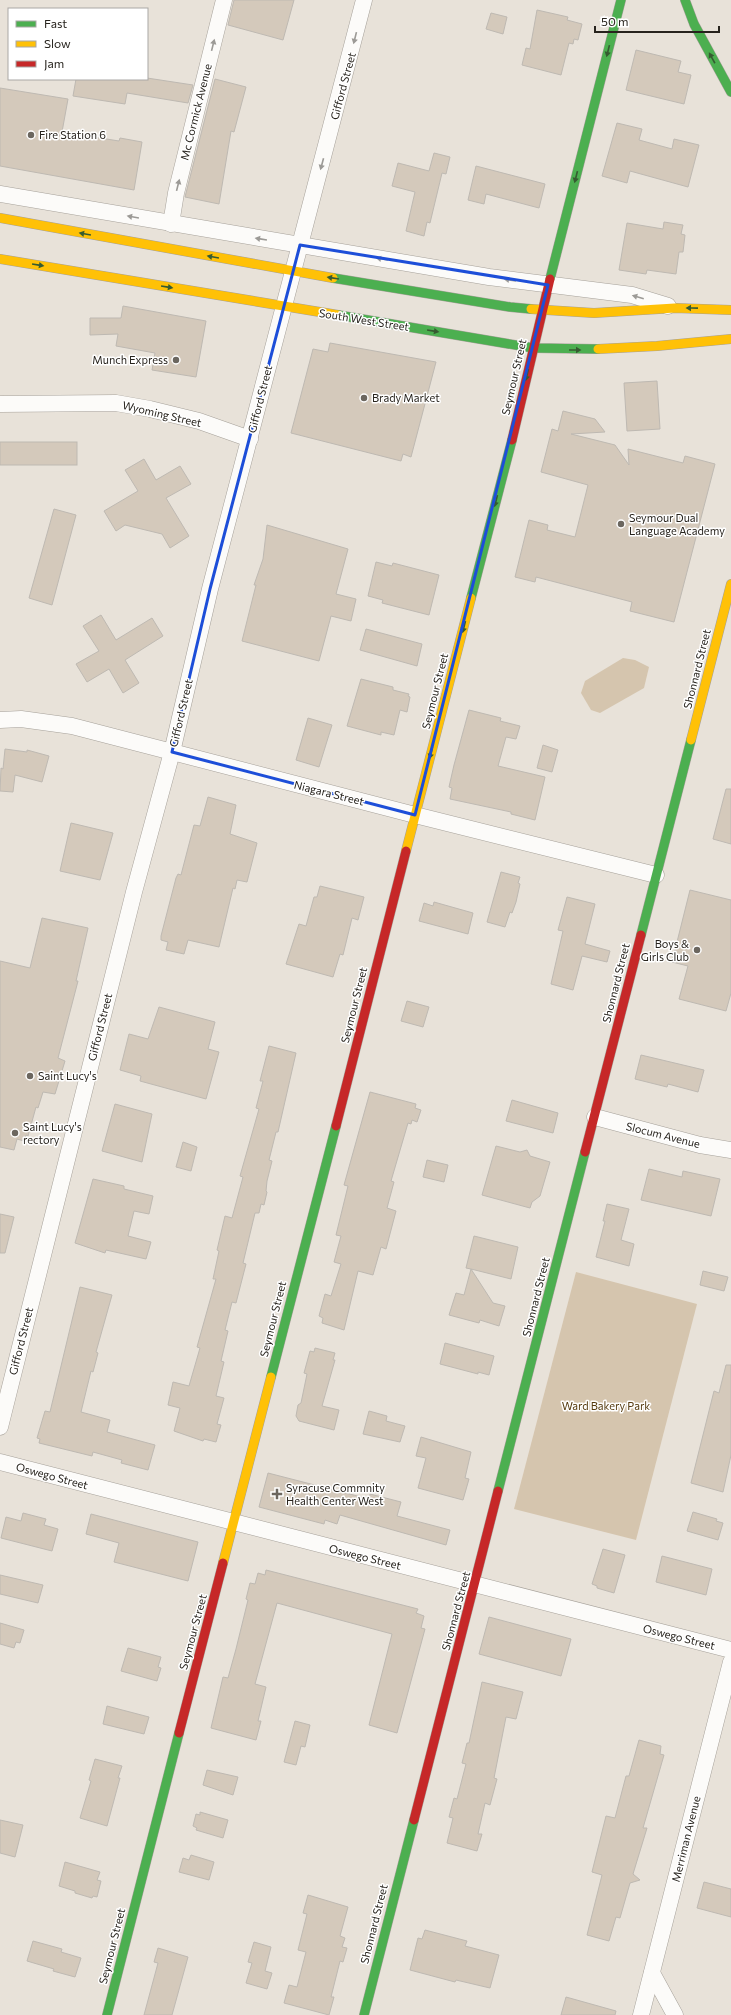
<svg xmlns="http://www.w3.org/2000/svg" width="731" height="2015" viewBox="0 0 731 2015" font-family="Commissioner,sans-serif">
  <rect width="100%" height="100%" fill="#e8e2d9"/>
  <!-- green -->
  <g fill="#d5c5ae">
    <path d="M 623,658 L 635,660 L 649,667 L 644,688 L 600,713 L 591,710 L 581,693 L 585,681 Z"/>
    <path d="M 576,1272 L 697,1304 L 636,1540 L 514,1509 Z"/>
  </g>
  <!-- building -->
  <g fill="#d4c9bb" stroke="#beb9b2">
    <path d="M 234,0 L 294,0 L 283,40 L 228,25 Z"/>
    <path d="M 537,10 L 568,17 L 567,20 L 582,24 L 578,40 L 574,39 L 573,44 L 569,43 L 561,75 L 522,65 L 526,48 L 530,49 Z"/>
    <path d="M 491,13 L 507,17 L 503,34 L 486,29 Z"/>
    <path d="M 636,50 L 681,61 L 678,72 L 691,75 L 684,104 L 626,90 Z"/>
    <path d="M 147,78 L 193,85 L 188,103 L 127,93 L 125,104 L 73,96 L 76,79 Z"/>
    <path d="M 215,79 L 246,87 L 234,132 L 231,131 L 219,204 L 185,197 Z"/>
    <path d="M 0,88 L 68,99 L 62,132 L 119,141 L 120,138 L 142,142 L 134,190 L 0,166 Z"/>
    <path d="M 617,123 L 642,129 L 639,140 L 672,149 L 674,139 L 699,145 L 688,187 L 630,171 L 627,183 L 602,176 Z"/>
    <path d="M 434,153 L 450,157 L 446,174 L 442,173 L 430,223 L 427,222 L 424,236 L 406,231 L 415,192 L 392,186 L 398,163 L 429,171 Z"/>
    <path d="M 476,166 L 545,184 L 539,208 L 486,194 L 484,204 L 468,200 Z"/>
    <path d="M 664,222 L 683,225 L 681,234 L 685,235 L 683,252 L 679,252 L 676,274 L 647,270 L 646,274 L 619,270 L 627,223 L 663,229 Z"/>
    <path d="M 123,306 L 206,321 L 196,377 L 152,370 L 155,353 L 116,346 L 118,334 L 90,335 L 90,318 L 121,318 Z"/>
    <path d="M 330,343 L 436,362 L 411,457 L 403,454 L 401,461 L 291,433 L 313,349 L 328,352 Z"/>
    <path d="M 657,381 L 660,429 L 627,431 L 624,383 Z"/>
    <path d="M 563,411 L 595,419 L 605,432 L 571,434 L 615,445 L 629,465 L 628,449 L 683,463 L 685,456 L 715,464 L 674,622 L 630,611 L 632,602 L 536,577 L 535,582 L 515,577 L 529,520 L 548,525 L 547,530 L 575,537 L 588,485 L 541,472 L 552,429 L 558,431 Z"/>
    <rect x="0" y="442" width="77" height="23"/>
    <path d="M 144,459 L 156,480 L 180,466 L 191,484 L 166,498 L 189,536 L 170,548 L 162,534 L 125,525 L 116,531 L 104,511 L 138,491 L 125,470 Z"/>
    <path d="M 54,509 L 76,515 L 52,605 L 29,598 Z"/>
    <path d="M 267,525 L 348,549 L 336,594 L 356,599 L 351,621 L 331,616 L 319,661 L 242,641 L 256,585 L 254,585 L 263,559 Z"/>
    <path d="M 376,562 L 392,566 L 393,563 L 439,575 L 429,615 L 382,603 L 383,600 L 368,596 Z"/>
    <path d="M 101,615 L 116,640 L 152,618 L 163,636 L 125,660 L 139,683 L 123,693 L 109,669 L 87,682 L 76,664 L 99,651 L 83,626 Z"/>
    <path d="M 366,629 L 422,644 L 417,666 L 360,650 Z"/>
    <path d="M 361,679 L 393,687 L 393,690 L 409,694 L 408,696 L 410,697 L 407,712 L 400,710 L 394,735 L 381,732 L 381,735 L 347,726 Z"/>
    <path d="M 469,710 L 501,718 L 500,721 L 520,726 L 516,739 L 506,737 L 498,766 L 545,777 L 535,820 L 511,814 L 511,812 L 450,799 L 452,788 L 449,787 L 454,765 Z"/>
    <path d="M 308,718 L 332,725 L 319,767 L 296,760 Z"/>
    <path d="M 543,745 L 558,750 L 552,772 L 537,768 Z"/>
    <path d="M 5,749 L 27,752 L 27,750 L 49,756 L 42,782 L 15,775 L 13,792 L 0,791 L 1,768 L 3,769 Z"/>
    <path d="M 726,789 L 731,789 L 731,844 L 713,839 Z"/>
    <path d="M 208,797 L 236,805 L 230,834 L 257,843 L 247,882 L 237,880 L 235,889 L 233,888 L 219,947 L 188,940 L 184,954 L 166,950 L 168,942 L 161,940 L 161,936 L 176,878 L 178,874 L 181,875 L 194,825 L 200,826 Z"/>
    <path d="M 71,823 L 113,833 L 100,880 L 60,871 Z"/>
    <path d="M 501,872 L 520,877 L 518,883 L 520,884 L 516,902 L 512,913 L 510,912 L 505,927 L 487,922 Z"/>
    <path d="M 320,886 L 364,897 L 358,920 L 352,918 L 343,955 L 340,954 L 333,977 L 286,964 L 299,924 L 306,926 L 314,897 L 317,897 Z"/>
    <path d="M 690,890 L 731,900 L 731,993 L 726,1011 L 679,999 L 688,966 L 672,962 Z"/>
    <path d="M 567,897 L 595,904 L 585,944 L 610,951 L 607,962 L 582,956 L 573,990 L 551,984 L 563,931 L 558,930 Z"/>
    <path d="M 434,902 L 473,913 L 468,934 L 419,921 L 424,903 L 433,906 Z"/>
    <path d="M 42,918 L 88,928 L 76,981 L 78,981 L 58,1058 L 65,1061 L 55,1094 L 43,1092 L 38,1108 L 36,1107 L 28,1136 L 26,1135 L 24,1141 L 17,1139 L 14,1150 L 0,1147 L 0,961 L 30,968 Z"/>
    <path d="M 407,1001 L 429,1007 L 423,1027 L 401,1021 Z"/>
    <path d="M 159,1007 L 215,1022 L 208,1049 L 219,1052 L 206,1099 L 140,1081 L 141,1076 L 120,1070 L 129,1034 L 148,1039 Z"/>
    <path d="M 269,1046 L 296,1053 L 278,1132 L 276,1132 L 269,1160 L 272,1161 L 267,1181 L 266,1191 L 267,1192 L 264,1205 L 261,1204 L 259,1213 L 255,1213 L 243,1263 L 246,1264 L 236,1303 L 232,1302 L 225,1330 L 228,1331 L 221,1361 L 224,1362 L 216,1396 L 224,1398 L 217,1424 L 221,1425 L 216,1442 L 204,1439 L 203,1441 L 174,1431 L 180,1408 L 168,1405 L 173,1382 L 189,1386 L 200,1348 L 197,1347 L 216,1279 L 213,1279 L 219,1251 L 217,1250 L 225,1216 L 232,1218 L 243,1177 L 240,1176 L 259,1109 L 256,1108 L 263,1081 L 260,1081 Z"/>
    <path d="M 641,1055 L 704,1070 L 698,1092 L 668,1084 L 667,1087 L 635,1079 Z"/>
    <path d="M 370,1092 L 416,1104 L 415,1108 L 421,1110 L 417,1122 L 412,1120 L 411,1124 L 408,1123 L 391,1181 L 394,1182 L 387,1208 L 396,1211 L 386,1249 L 381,1247 L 373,1275 L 358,1271 L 344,1330 L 322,1323 L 323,1318 L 319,1316 L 325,1294 L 331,1296 L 341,1264 L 334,1262 L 341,1236 L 336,1235 L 348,1186 L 344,1185 Z"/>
    <path d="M 512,1100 L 558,1113 L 553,1133 L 506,1121 Z"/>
    <path d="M 115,1104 L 152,1114 L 142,1162 L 102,1151 Z"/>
    <path d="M 183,1142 L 197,1147 L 191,1171 L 176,1167 Z"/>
    <path d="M 496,1146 L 520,1152 L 527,1150 L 530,1156 L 550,1162 L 540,1196 L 532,1202 L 530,1208 L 482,1195 Z"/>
    <path d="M 427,1160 L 448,1165 L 444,1182 L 423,1177 Z"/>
    <path d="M 649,1169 L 682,1177 L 683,1171 L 720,1179 L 711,1216 L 641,1200 Z"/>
    <path d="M 93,1179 L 124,1186 L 124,1189 L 153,1196 L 149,1214 L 134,1211 L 128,1236 L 151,1242 L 146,1259 L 106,1250 L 105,1253 L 75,1243 Z"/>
    <path d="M 607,1204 L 629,1209 L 621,1240 L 634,1244 L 629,1266 L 596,1257 L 605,1221 L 603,1221 Z"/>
    <path d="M 0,1214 L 14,1217 L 5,1253 L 0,1253 Z"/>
    <path d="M 474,1236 L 518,1247 L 511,1279 L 471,1269 L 493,1303 L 505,1306 L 499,1326 L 480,1320 L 479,1323 L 449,1315 L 456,1293 L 464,1295 L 471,1269 L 466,1268 Z"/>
    <path d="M 703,1271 L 728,1277 L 724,1291 L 700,1285 Z"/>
    <path d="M 80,1287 L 112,1295 L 96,1352 L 98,1353 L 93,1372 L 91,1371 L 81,1412 L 110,1420 L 107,1432 L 155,1445 L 148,1470 L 121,1463 L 122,1460 L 93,1452 L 92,1456 L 39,1443 L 40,1439 L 37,1438 L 45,1411 L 50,1412 Z"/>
    <path d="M 445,1343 L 494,1356 L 489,1375 L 478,1372 L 478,1374 L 440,1364 Z"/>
    <path d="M 315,1348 L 335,1353 L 333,1360 L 335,1360 L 322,1406 L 339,1410 L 334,1430 L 299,1421 L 296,1416 L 298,1405 L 301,1403 L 307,1374 L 304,1373 L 310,1351 L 314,1352 Z"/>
    <path d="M 726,1365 L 731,1365 L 731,1455 L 723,1492 L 691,1483 L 714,1391 L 719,1393 Z"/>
    <path d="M 369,1411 L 387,1416 L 386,1421 L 405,1426 L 400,1442 L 363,1434 Z"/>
    <path d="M 421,1437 L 471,1452 L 465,1478 L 469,1479 L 463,1500 L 418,1488 L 426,1458 L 416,1456 Z"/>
    <path d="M 268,1473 L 369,1499 L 370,1494 L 401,1502 L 397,1516 L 450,1530 L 446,1545 L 340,1515 L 337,1524 L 325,1520 L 324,1524 L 259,1507 Z"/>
    <path d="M 693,1512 L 717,1519 L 716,1521 L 723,1523 L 718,1540 L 687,1531 Z"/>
    <path d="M 23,1513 L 46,1519 L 44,1525 L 58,1529 L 52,1551 L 1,1538 L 6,1517 L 21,1521 Z"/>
    <path d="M 91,1514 L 198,1542 L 188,1581 L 114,1562 L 119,1543 L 86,1534 Z"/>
    <path d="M 603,1549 L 625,1555 L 614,1593 L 597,1588 L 597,1586 L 592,1584 Z"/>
    <path d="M 662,1556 L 712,1569 L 706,1595 L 656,1582 Z"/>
    <path d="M 266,1570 L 418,1609 L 416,1613 L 424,1616 L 421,1628 L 425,1629 L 397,1733 L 369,1725 L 392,1634 L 277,1603 L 255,1684 L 266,1687 L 258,1721 L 261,1721 L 256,1740 L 211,1728 L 223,1677 L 228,1678 L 236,1649 L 248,1600 L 246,1599 L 250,1583 L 255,1584 L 258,1573 L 265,1575 Z"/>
    <path d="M 0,1575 L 43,1585 L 38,1603 L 0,1594 Z"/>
    <path d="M 489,1617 L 571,1639 L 561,1676 L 479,1654 Z"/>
    <path d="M 0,1623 L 24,1630 L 20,1643 L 16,1642 L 14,1648 L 0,1644 Z"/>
    <path d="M 128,1648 L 161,1657 L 158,1667 L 161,1668 L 157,1681 L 121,1671 Z"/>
    <path d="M 482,1682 L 523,1692 L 516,1719 L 506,1717 L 494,1778 L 497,1779 L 490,1805 L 485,1803 L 478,1834 L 482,1834 L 477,1851 L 447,1843 L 453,1818 L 449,1817 L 454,1798 L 457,1799 L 466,1764 L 462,1763 L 467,1743 L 469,1743 Z"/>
    <path d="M 107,1706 L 149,1717 L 144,1734 L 103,1724 Z"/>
    <path d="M 295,1721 L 310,1725 L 305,1747 L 301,1746 L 296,1765 L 284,1762 Z"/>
    <path d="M 639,1740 L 661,1746 L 660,1754 L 664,1755 L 643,1828 L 647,1828 L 633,1874 L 640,1880 L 630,1883 L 620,1918 L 616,1917 L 609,1941 L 587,1935 L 602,1875 L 592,1872 L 606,1816 L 615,1818 L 626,1776 L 629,1776 Z"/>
    <path d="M 95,1759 L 122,1766 L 118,1778 L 120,1778 L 107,1826 L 80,1818 L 91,1781 L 89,1780 Z"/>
    <path d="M 207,1770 L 238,1777 L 233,1795 L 203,1785 Z"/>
    <path d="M 200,1812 L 228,1820 L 223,1838 L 196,1830 L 197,1828 L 193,1826 L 196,1814 L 200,1815 Z"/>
    <path d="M 0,1820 L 23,1825 L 15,1857 L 0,1853 Z"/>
    <path d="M 191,1855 L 214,1862 L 209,1880 L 179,1872 L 183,1858 L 189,1860 Z"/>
    <path d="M 65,1862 L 100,1872 L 97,1880 L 101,1881 L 97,1897 L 93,1896 L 92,1898 L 75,1893 L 75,1891 L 59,1886 Z"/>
    <path d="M 704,1882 L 731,1889 L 731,1917 L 697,1908 Z"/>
    <path d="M 308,1895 L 348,1907 L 340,1936 L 345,1938 L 342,1947 L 347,1948 L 343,1962 L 340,1961 L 331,1997 L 334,1997 L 329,2015 L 284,2003 L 289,1985 L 297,1987 L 306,1952 L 298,1950 L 307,1914 L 303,1913 Z"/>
    <path d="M 425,1930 L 467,1941 L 465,1946 L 499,1955 L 490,1988 L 456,1980 L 455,1982 L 410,1970 L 418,1938 L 422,1939 Z"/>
    <path d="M 33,1941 L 62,1949 L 61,1952 L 81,1958 L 75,1977 L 53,1971 L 54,1969 L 27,1961 Z"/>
    <path d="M 254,1942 L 271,1947 L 265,1971 L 272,1973 L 267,1989 L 246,1983 L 252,1963 L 248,1962 Z"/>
    <path d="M 158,1948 L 188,1957 L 172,2015 L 144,2015 L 158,1963 L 154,1962 Z"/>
    <path d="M 566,1997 L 616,2011 L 615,2015 L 561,2015 Z"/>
  </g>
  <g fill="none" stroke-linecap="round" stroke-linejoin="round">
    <!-- street casing -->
    <g stroke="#a6a19a" stroke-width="17">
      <g id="street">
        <path d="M 0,194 L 489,277 L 632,295 L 668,306"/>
        <path d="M 171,224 L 176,193 L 224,0"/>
        <path d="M 0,404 L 116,403 L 150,409 L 199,421 L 250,439"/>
        <path d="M 0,720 L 21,719 L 72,726 L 415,815 L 656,875"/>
        <path d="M 595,1117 L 700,1145 L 731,1150"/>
        <path d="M 0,1427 L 134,892 L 172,752 L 210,589 L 364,0"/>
        <path d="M 0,1462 L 731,1650"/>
        <path d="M 652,1973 L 675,2015"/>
        <path d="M 641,2015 L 731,1662"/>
      </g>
    </g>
    <!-- fast casing -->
    <g stroke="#a6a19a" stroke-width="10">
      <g id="fast">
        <path d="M 685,0 L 694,24 L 731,92"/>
        <path d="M 333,278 L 510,307 L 531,309"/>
        <path d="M 550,279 L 621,0"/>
        <path d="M 338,315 L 533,348 L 598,349"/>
        <path d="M 471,598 L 512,440"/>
        <path d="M 641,935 L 691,740"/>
        <path d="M 271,1377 L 336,1126"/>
        <path d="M 498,1491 L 585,1152"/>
        <path d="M 107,2015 L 179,1733"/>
        <path d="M 364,2015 L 414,1820"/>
      </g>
    </g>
    <!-- slow casing -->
    <g stroke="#a6a19a" stroke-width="10">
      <g id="slow">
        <path d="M 0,218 L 333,278"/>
        <path d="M 0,259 L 338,315"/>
        <path d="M 531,309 L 594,313 L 675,308 L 731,310"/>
        <path d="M 598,349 L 657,346 L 731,339"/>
        <path d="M 691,740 L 731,584"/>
        <path d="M 406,851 L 471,598"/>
        <path d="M 223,1563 L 271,1377"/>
      </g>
    </g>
    <!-- jam casing -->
    <g stroke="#a6a19a" stroke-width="10">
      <g id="jam">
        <path d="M 512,440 L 550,279"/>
        <path d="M 336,1126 L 406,851"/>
        <path d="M 585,1152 L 641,935"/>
        <path d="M 179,1733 L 223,1563"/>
        <path d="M 414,1820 L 498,1491"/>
      </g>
    </g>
    <!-- street -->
    <use href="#street" stroke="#fcfbf9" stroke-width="16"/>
    <!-- fast -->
    <use href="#fast" stroke="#4caf50" stroke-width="9"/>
    <!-- slow -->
    <use href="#slow" stroke="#ffc107" stroke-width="9"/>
    <!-- jam -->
    <use href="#jam" stroke="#c62828" stroke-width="9"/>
  </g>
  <!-- one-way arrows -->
  <defs><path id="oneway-solid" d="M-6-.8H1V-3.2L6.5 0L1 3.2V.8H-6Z"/></defs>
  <g fill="#9c9a96">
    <use href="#oneway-solid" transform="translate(355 38) rotate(104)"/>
    <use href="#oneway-solid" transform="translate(213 45) rotate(-76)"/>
    <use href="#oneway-solid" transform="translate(322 164) rotate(105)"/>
    <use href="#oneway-solid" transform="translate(178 185) rotate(-76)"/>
    <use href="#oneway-solid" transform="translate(133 217) rotate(-170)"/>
    <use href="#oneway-solid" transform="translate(261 239) rotate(-171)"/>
    <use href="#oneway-solid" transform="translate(382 259) rotate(-170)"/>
    <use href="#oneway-solid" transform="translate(510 280) rotate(-172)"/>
    <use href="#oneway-solid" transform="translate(638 297) rotate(-164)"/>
  </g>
  <g fill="#365b31">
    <use href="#oneway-solid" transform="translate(608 51) rotate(104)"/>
    <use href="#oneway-solid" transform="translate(712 58) rotate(-119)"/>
    <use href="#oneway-solid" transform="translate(576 177) rotate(104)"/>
    <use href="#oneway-solid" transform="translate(85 234) rotate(-170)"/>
    <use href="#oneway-solid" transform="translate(213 257) rotate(-170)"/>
    <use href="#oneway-solid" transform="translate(38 265) rotate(9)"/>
    <use href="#oneway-solid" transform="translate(333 278) rotate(-171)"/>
    <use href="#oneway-solid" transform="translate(167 287) rotate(9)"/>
    <use href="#oneway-solid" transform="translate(692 308) rotate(-179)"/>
    <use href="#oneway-solid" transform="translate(433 331) rotate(9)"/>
    <use href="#oneway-solid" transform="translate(575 350)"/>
    <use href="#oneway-solid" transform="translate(527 375) rotate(103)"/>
    <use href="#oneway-solid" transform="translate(496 501) rotate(104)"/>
    <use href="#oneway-solid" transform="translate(464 627) rotate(104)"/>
    <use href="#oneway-solid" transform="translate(431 753) rotate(104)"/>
  </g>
  <!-- marked area -->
  <path fill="none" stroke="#1d4ed8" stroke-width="3" stroke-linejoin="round" d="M 300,245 L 548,285 L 415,815 L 172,752 L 210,589 Z"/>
  <!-- markers -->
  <g fill="#6b665f" stroke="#fff" stroke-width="1.5">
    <circle cx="31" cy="135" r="4"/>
    <circle cx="176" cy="360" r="4"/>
    <circle cx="364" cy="398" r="4"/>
    <circle cx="621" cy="524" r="4"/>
    <circle cx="697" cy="950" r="4"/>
    <circle cx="30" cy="1076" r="4"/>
    <circle cx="15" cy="1133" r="4"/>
    <path d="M275 1488h4v4h4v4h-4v4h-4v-4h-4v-4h4z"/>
  </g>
  <g text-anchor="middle" stroke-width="3" stroke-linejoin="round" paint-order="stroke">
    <!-- street labels -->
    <g font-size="11" fill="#27231d" stroke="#fff">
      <text transform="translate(343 86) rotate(-75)" y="4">Gifford Street</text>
      <text transform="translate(196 112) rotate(-76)" y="4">Mc Cormick Avenue</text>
      <text transform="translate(364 320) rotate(9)" y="4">South West Street</text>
      <text transform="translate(514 377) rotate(-77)" y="4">Seymour Street</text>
      <text transform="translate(260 399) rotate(-76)" y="4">Gifford Street</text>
      <text transform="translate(162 414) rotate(13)" y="4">Wyoming Street</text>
      <text transform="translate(697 669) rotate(-76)" y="4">Shonnard Street</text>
      <text transform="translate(435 691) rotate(-76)" y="4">Seymour Street</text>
      <text transform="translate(181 713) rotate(-77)" y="4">Gifford Street</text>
      <text transform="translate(329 793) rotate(14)" y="4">Niagara Street</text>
      <text transform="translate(616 983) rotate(-76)" y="4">Shonnard Street</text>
      <text transform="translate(354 1005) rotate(-76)" y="4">Seymour Street</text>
      <text transform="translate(100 1027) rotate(-76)" y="4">Gifford Street</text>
      <text transform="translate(663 1135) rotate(14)" y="4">Slocum Avenue</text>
      <text transform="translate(536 1297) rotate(-76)" y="4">Shonnard Street</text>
      <text transform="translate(273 1319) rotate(-76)" y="4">Seymour Street</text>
      <text transform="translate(21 1341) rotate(-76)" y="4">Gifford Street</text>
      <text transform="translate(52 1476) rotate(15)" y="4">Oswego Street</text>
      <text transform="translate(365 1557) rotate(14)" y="4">Oswego Street</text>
      <text transform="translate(456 1611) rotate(-75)" y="4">Shonnard Street</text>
      <text transform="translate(193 1632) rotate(-75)" y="4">Seymour Street</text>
      <text transform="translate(679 1637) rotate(14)" y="4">Oswego Street</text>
      <text transform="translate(686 1839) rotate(-76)" y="4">Merriman Avenue</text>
      <text transform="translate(374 1924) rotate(-76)" y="4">Shonnard Street</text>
      <text transform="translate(112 1946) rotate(-76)" y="4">Seymour Street</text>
    </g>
    <!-- poi labels -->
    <g font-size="11" fill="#27231d" stroke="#fff" text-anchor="start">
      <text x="39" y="139">Fire Station 6</text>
      <text x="168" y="364" text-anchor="end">Munch Express</text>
      <text x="372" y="402">Brady Market</text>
      <text x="629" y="522">Seymour Dual<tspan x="629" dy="13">Language Academy</tspan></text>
      <text x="689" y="948" text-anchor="end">Boys &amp;<tspan x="689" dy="13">Girls Club</tspan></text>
      <text x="38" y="1080">Saint Lucy's</text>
      <text x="23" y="1131">Saint Lucy's<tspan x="23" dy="13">rectory</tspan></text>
      <text x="286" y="1492">Syracuse Commnity<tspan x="286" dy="13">Health Center West</tspan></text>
    </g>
    <!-- park labels -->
    <g font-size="11" fill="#553a0e" stroke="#fff">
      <text x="606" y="1410">Ward Bakery Park</text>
    </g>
  </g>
  <!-- legend -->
  <rect x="8" y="8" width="140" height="72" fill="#ffffff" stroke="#a9a7a5"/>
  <rect x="16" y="21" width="20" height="6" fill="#4caf50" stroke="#a9a7a5"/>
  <text x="44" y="28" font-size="12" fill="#27231d">Fast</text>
  <rect x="16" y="41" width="20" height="6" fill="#ffc107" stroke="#a9a7a5"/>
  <text x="44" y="48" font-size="12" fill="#27231d">Slow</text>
  <rect x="16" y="61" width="20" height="6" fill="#c62828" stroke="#a9a7a5"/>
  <text x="44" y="68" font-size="12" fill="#27231d">Jam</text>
  <!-- scale -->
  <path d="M595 26v6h124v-6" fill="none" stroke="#27231d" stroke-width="2"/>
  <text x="601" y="26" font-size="12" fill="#27231d" stroke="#ffffff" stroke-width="3" paint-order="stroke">50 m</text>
</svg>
